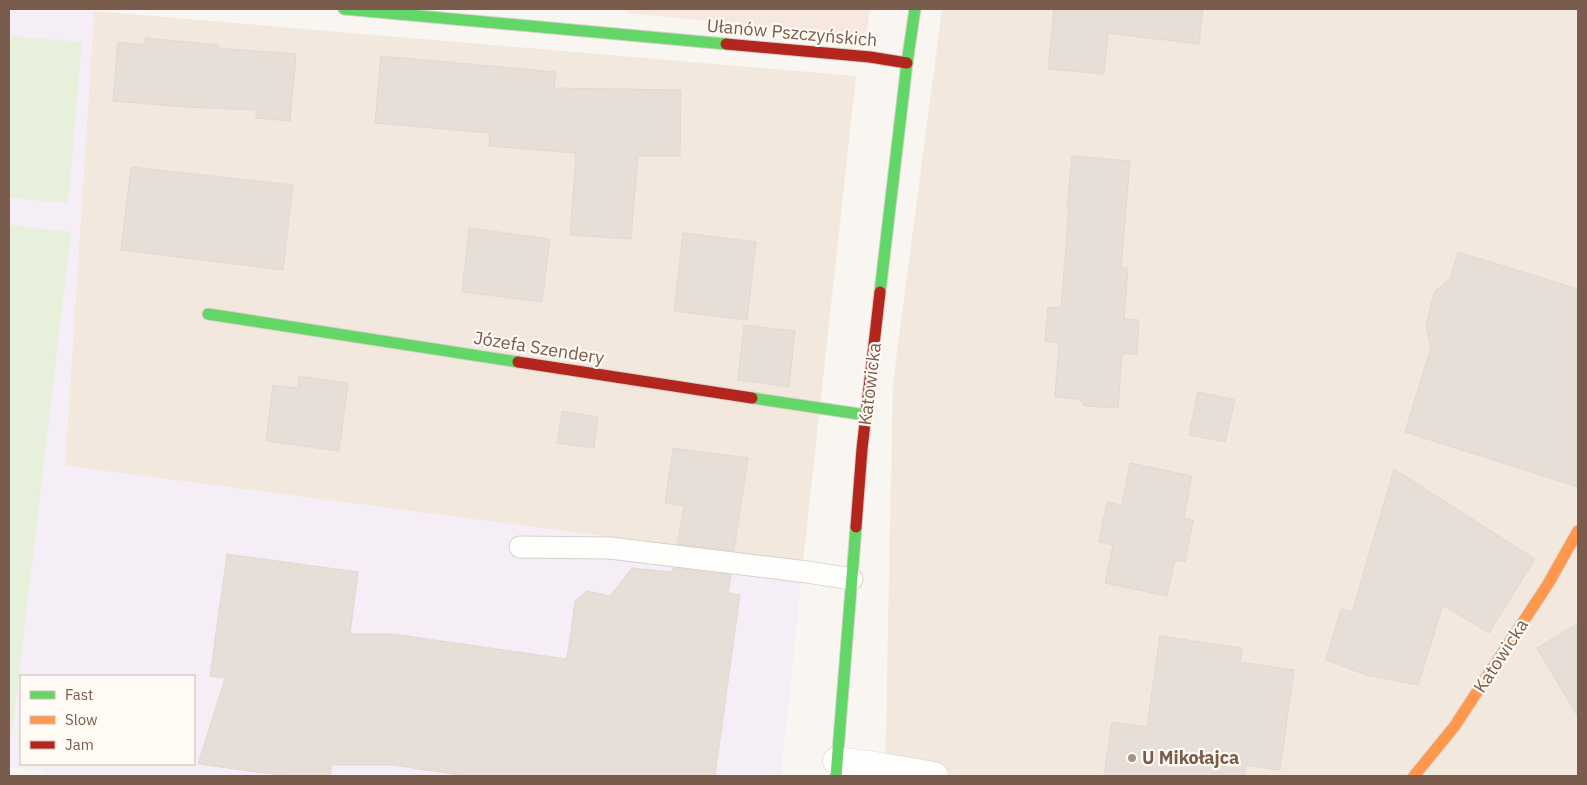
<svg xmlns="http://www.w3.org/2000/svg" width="1587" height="785" viewBox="0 0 1587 785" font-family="'IBM Plex Sans',sans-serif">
  <rect width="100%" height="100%" fill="#f9f5f0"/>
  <!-- residential -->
  <g fill="#f2e8de">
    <path d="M 942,9 L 1578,9 L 1578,776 L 885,776 L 893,383 Z"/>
    <path d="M 94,11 L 856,76 L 803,562 L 65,466 Z"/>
  </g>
  <!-- commercial -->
  <path fill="#f6e8e1" d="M 628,9 L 870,9 L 866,36 L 627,13 Z"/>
  <!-- education -->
  <path fill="#f6eef6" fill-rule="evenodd" d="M 9,9 L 77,9 L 94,11 L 65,466 L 803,562 L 781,776 L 45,776 L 41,771 L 9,767 ZM 21,676 L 194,676 L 194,764 L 21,764 Z"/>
  <!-- green -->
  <g fill="#e7f0db">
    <path d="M 9,36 L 82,42 L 68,203 L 9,198 Z"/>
    <path d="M 9,225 L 71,232 L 12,734 L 9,733 Z"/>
  </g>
  <!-- building -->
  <g fill="#e6ded7" stroke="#e2d8d2">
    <path d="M 1054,9 L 1203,9 L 1199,44 L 1108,33 L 1104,74 L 1048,69 Z"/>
    <path d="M 146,38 L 218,45 L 218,48 L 296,54 L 290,121 L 256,118 L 256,110 L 186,107 L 113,101 L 118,42 L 145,45 Z"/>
    <path d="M 381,56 L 556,72 L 554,88 L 681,90 L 680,156 L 638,156 L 631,239 L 570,235 L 576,153 L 489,146 L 490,133 L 375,123 Z"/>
    <path d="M 1072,156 L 1130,161 L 1121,268 L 1128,268 L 1124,319 L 1139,320 L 1137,354 L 1122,354 L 1118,408 L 1085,406 L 1079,399 L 1055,397 L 1059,343 L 1045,341 L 1048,307 L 1061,308 L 1069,207 L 1067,207 Z"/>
    <path d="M 131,167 L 293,185 L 283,270 L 121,250 Z"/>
    <path d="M 469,228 L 550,239 L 542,302 L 462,292 Z"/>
    <path d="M 683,233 L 756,242 L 747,320 L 674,311 Z"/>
    <path d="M 1458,252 L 1578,289 L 1578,487 L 1405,432 L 1431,347 L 1426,327 L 1430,308 L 1435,291 L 1450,279 Z"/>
    <path d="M 744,325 L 795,331 L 789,387 L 738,380 Z"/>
    <path d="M 299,376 L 348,383 L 339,451 L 266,441 L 273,385 L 298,388 Z"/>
    <path d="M 1198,392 L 1235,400 L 1225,442 L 1189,435 Z"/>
    <path d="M 562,411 L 598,417 L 594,448 L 557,443 Z"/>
    <path d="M 673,448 L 748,458 L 734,551 L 677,544 L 684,506 L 665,503 Z"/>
    <path d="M 1130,463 L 1192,476 L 1184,518 L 1193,520 L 1185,562 L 1175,560 L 1167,596 L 1105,583 L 1113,545 L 1099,542 L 1107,502 L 1122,505 Z"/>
    <path d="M 1394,469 L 1535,559 L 1489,633 L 1443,605 L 1418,685 L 1366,675 L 1326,660 L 1341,609 L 1352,612 Z"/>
    <path d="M 227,554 L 358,572 L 350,634 L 393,634 L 567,659 L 575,601 L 587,591 L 610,596 L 632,568 L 672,572 L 673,568 L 731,575 L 728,593 L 740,595 L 715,776 L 465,776 L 393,765 L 332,765 L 330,776 L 287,776 L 198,764 L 225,678 L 210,676 Z"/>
    <path d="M 1578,623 L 1578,717 L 1537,648 Z"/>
    <path d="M 1160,636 L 1242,648 L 1240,662 L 1294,670 L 1280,770 L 1246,765 L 1244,776 L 1104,776 L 1112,722 L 1147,727 Z"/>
  </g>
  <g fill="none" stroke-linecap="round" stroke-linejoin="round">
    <!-- lane casing -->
    <g stroke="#d7d1cb" stroke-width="23">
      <path id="lane" d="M 520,547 L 610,548 L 807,572 L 852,579"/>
    </g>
    <!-- street casing -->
    <g stroke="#d7d1cb" stroke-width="29">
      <path id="street" d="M 837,761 L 882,767 L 934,776"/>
    </g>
    <!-- fast casing -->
    <g stroke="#d9d2cb" stroke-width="13">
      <g id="fast">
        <path d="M 344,9 L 726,44"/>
        <path d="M 880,292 L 907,63 L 915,9"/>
        <path d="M 208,314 L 518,362"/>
        <path d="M 752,398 L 866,415"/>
        <path d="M 836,776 L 856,527"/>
      </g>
    </g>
    <!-- slow casing -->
    <g stroke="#d9d2cb" stroke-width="13">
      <path id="slow" d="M 1414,776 L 1454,727 L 1548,584 L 1578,531"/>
    </g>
    <!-- jam casing -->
    <g stroke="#d9d2cb" stroke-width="13">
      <g id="jam">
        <path d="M 726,44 L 870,57 L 907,63"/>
        <path d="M 518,362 L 752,398"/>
        <path d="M 856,527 L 862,449 L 880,292"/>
      </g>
    </g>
    <!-- lane -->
    <use href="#lane" stroke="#fefefd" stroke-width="21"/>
    <!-- street -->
    <use href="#street" stroke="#fefefd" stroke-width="28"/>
    <!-- fast -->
    <use href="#fast" stroke="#63d668" stroke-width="11"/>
    <!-- slow -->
    <use href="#slow" stroke="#ff974d" stroke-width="11"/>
    <!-- jam -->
    <use href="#jam" stroke="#b3261e" stroke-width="11"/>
  </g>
  <!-- markers -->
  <circle fill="#a69286" stroke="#fffaf3" stroke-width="2" cx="1132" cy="758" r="5"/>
  <g text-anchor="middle" stroke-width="4.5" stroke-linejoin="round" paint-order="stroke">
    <!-- street labels -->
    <g font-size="18" fill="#7a5c4d" stroke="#fffaf3">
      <text transform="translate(792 33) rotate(5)" y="6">Ułanów Pszczyńskich</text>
      <text transform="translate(539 348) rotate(9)" y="6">Józefa Szendery</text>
      <text transform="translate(870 384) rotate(-83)" y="6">Katowicka</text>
      <text transform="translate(1501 656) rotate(-57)" y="6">Katowicka</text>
    </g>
    <!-- poi labels -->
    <g font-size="18" font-weight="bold" fill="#7a5c4d" stroke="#fffaf3" text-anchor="start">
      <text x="1142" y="764">U Mikołajca</text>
    </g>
  </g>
  <!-- border -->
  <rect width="1587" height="785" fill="none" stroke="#7a5c4d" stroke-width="20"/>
  <!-- legend -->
  <rect x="20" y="675" width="175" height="90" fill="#fffaf3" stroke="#cabbb1"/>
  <rect x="30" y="691" width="25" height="8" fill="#63d668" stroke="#cabbb1"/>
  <text x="65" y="700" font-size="15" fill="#7a5c4d">Fast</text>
  <rect x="30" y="716" width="25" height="8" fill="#ff974d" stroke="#cabbb1"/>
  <text x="65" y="725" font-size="15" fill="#7a5c4d">Slow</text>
  <rect x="30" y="741" width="25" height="8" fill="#b3261e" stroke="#cabbb1"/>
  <text x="65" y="750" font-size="15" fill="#7a5c4d">Jam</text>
</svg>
